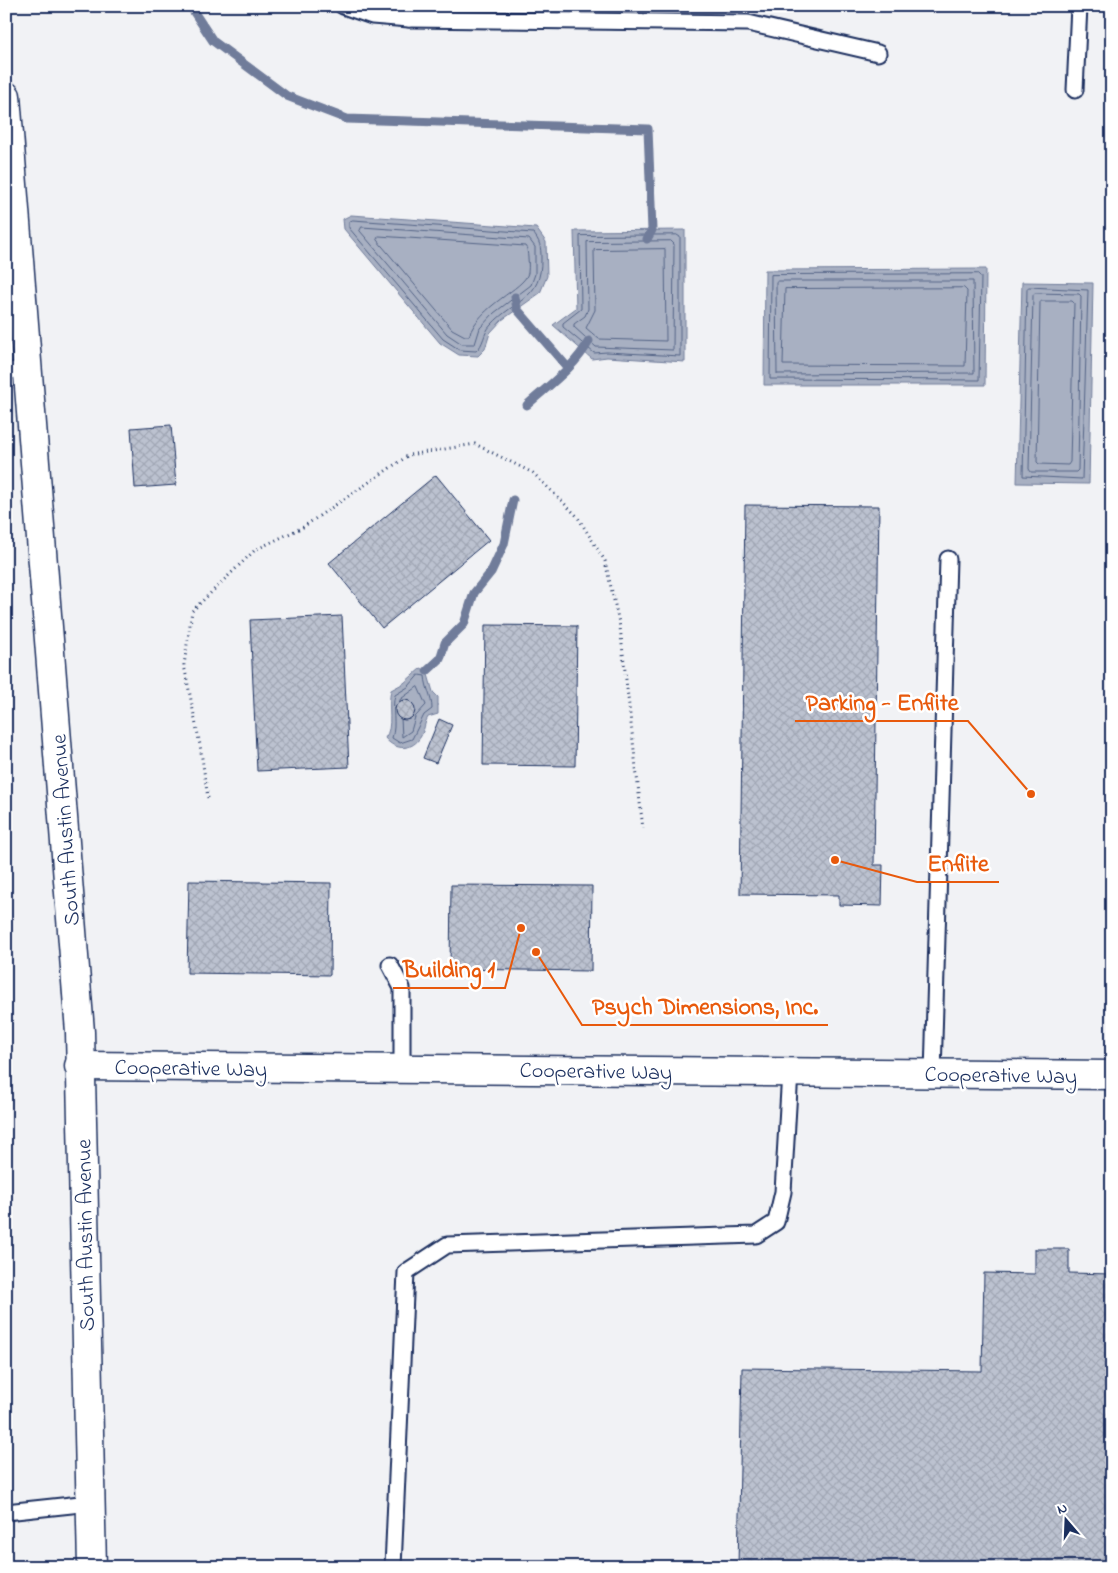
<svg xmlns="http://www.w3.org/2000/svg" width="1118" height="1573" viewBox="0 0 1118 1573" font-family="'Indie Flower',sans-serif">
  <defs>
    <pattern id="building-cross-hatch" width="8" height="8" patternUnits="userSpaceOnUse" patternTransform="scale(1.25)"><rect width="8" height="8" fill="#bcc2d0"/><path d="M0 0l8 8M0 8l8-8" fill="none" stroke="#a1a7b5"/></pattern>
  </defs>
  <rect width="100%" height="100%" fill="#f1f2f5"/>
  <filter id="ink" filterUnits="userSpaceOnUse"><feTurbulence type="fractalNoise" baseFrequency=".02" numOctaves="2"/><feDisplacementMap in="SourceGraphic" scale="10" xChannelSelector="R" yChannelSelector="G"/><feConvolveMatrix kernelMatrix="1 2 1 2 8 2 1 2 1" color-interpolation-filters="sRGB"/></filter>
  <g filter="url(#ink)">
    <!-- water -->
    <g fill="#a8b0c2" stroke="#707c9a">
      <path d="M 351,215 L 536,228 L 546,242 L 547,276 L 540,293 L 502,320 L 490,333 L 485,349 L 478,356 L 459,355 L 440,343 L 344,229 L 343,219 Z"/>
      <path d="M 685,230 L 685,362 L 607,357 L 592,359 L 553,325 L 576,308 L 574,231 Z"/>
      <path d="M 986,269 L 985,385 L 764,385 L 765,270 Z"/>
      <path d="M 1022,282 L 1093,283 L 1089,484 L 1017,483 Z"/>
      <path d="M 421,668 L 427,671 L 433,692 L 438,697 L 438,714 L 428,717 C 424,723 425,729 421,736 C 413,751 395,751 385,738 C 394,727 387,707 391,690 L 404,683 Z"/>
    </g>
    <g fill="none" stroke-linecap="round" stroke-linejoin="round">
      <!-- shore -->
      <g stroke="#536386" stroke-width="1">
        <path d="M 353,220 L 533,233 C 540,241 541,247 541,258 C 542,300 516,298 491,325 C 483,333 484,345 476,351 L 460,350 L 443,339 L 349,228 L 349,222 Z"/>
        <path d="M 362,227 L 529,239 L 535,247 L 535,274 L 531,285 L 494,313 L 480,328 L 475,344 L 462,344 L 447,334 L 360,231 Z"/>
        <path d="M 677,235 L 680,237 L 680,356 L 607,352 L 594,353 L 563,327 L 563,323 L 581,309 L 580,236 Z"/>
        <path d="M 379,236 L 525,246 L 527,249 C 528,256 529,266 528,273 C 524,289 479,305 469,336 L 465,336 L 452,329 L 377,240 Z"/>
        <path d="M 671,241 L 674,244 L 673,350 L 596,347 L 574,327 L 574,324 L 585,316 L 588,309 L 587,242 Z"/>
        <path d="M 665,249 L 666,341 L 599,339 L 586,328 L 595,310 L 594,250 Z"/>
        <path d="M 978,274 L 981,277 L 979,380 L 770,379 L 771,275 Z"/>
        <path d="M 778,281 L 973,281 L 974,373 L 777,374 L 776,283 Z"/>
        <path d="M 1029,287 L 1088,290 L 1082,479 L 1023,476 L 1027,289 Z"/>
        <path d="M 964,288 L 967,291 L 965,366 L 783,365 L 785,289 Z"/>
        <path d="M 1035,293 L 1079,294 L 1081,296 L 1078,470 L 1076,472 L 1031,472 L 1029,469 L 1033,296 Z"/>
        <path d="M 1042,301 L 1072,301 L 1074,303 L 1070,462 L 1068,465 L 1039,464 L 1037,462 L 1040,303 Z"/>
        <path d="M 419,675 L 425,676 C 426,689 432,697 432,709 L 424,715 L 412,739 L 400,743 L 392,738 C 397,723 391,710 395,695 L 408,687 Z"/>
        <path d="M 418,687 L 426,705 L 415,717 L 411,731 L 402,737 L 400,700 Z"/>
      </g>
      <!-- stream -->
      <g stroke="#707c9a" stroke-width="9">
        <path d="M 190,6 L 213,41 L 287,96 L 347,119 L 648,129 L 652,230 L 647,239"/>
        <path d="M 515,297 L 517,309 L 568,368"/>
        <path d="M 527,405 C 548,386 575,367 589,341"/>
        <path d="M 427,671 L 440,659 L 445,643 L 464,624 L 474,593 L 491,572 L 504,544 L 513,500"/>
      </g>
    </g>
    <!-- building -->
    <g fill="url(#building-cross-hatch)" stroke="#1b2f5e">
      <path d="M 171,425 L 176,485 L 135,488 L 131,428 Z"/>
      <path d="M 436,475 L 489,540 L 382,628 L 329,563 Z"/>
      <path d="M 745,505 L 879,506 L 874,865 L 883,865 L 882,906 L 839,905 L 839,895 L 740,894 Z"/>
      <path d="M 342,616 L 349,767 L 257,771 L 250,620 Z"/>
      <path d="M 485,625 L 577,626 L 575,766 L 483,765 Z"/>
      <circle cx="405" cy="710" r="10"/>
      <path d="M 439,719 L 452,725 L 436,763 L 423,758 Z"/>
      <path d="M 189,881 L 331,883 L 330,975 L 187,973 Z"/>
      <path d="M 451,885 L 592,886 L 591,971 L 450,969 Z"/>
      <path d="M 1035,1249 L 1069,1249 L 1069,1273 L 1112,1274 L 1112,1567 L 738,1567 L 742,1368 L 982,1371 L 984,1273 L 1035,1274 Z"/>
    </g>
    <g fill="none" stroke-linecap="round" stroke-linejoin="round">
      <!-- lane casing -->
      <g stroke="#1b2f5e" stroke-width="19">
        <g id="lane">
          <path d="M 343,6 L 372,16 L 409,19"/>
          <path d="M 409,6 L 409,19 L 748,23 L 878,53"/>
          <path d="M 1075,90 L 1079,6"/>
          <path d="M 6,372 L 28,367"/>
          <path d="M 390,965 L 402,988 L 402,1069"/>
          <path d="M 933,1074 L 948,559"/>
          <path d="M 6,1512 L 90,1503"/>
          <path d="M 393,1567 L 406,1272 L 447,1245 L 756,1235 L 776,1222 L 783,1192 L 790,1072"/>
        </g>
      </g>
      <!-- secondary casing -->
      <g stroke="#1b2f5e" stroke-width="31">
        <g id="secondary">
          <path d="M 6,96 L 80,1032 L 92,1567"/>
          <path d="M 79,1066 L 1112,1075"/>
        </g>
      </g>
      <!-- path -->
      <path stroke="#1b2f5e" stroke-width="3" stroke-dasharray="1 4" stroke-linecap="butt" d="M 208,798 L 200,745 L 184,665 L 192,611 L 255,550 L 303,527 L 409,455 L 475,444 L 533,473 L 577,516 L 605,561 L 620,627 L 643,829"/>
      <!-- lane -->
      <use href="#lane" stroke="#fff" stroke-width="15"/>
      <!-- secondary -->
      <use href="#secondary" stroke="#fff" stroke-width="28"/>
    </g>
  </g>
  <g text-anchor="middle" stroke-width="5" stroke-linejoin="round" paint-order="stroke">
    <!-- street labels -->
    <g font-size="22" fill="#1b2f5e" stroke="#fff">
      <text transform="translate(64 830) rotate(-94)" y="8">South Austin Avenue</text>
      <text transform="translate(191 1067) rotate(1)" y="8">Cooperative Way</text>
      <text transform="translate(596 1070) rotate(1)" y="8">Cooperative Way</text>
      <text transform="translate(1001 1074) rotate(1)" y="8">Cooperative Way</text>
      <text transform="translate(84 1235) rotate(-91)" y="8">South Austin Avenue</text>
    </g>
  </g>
  <!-- callouts -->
  <path fill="none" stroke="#e8590c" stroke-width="2" d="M1031 794L968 721H795M835 860L917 882H999M521 928L505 988H393M536 952L582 1025H828"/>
  <g fill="#e8590c" stroke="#fff" stroke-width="2">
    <circle cx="1031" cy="794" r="5"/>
    <circle cx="835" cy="860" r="5"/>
    <circle cx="521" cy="928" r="5"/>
    <circle cx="536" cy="952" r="5"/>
  </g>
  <g font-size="24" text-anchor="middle" font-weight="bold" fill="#e8590c" stroke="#fff" stroke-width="5" stroke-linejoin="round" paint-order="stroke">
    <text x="882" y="710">Parking - Enflite</text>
    <text x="958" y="871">Enflite</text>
    <text x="449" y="977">Building 1</text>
    <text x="705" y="1014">Psych Dimensions, Inc.</text>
  </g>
  <!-- margin -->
  <rect width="1118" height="1573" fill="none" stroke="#fff" stroke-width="25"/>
  <rect x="12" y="12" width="1093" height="1548" fill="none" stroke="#1b2f5e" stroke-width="2" filter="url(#ink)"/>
  <!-- north arrow -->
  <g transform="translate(1066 1520) rotate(341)" stroke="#ffffff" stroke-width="4" paint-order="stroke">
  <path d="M0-4L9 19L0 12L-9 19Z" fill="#1b2f5e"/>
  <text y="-8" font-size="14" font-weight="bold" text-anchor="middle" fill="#1b2f5e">N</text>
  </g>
</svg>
